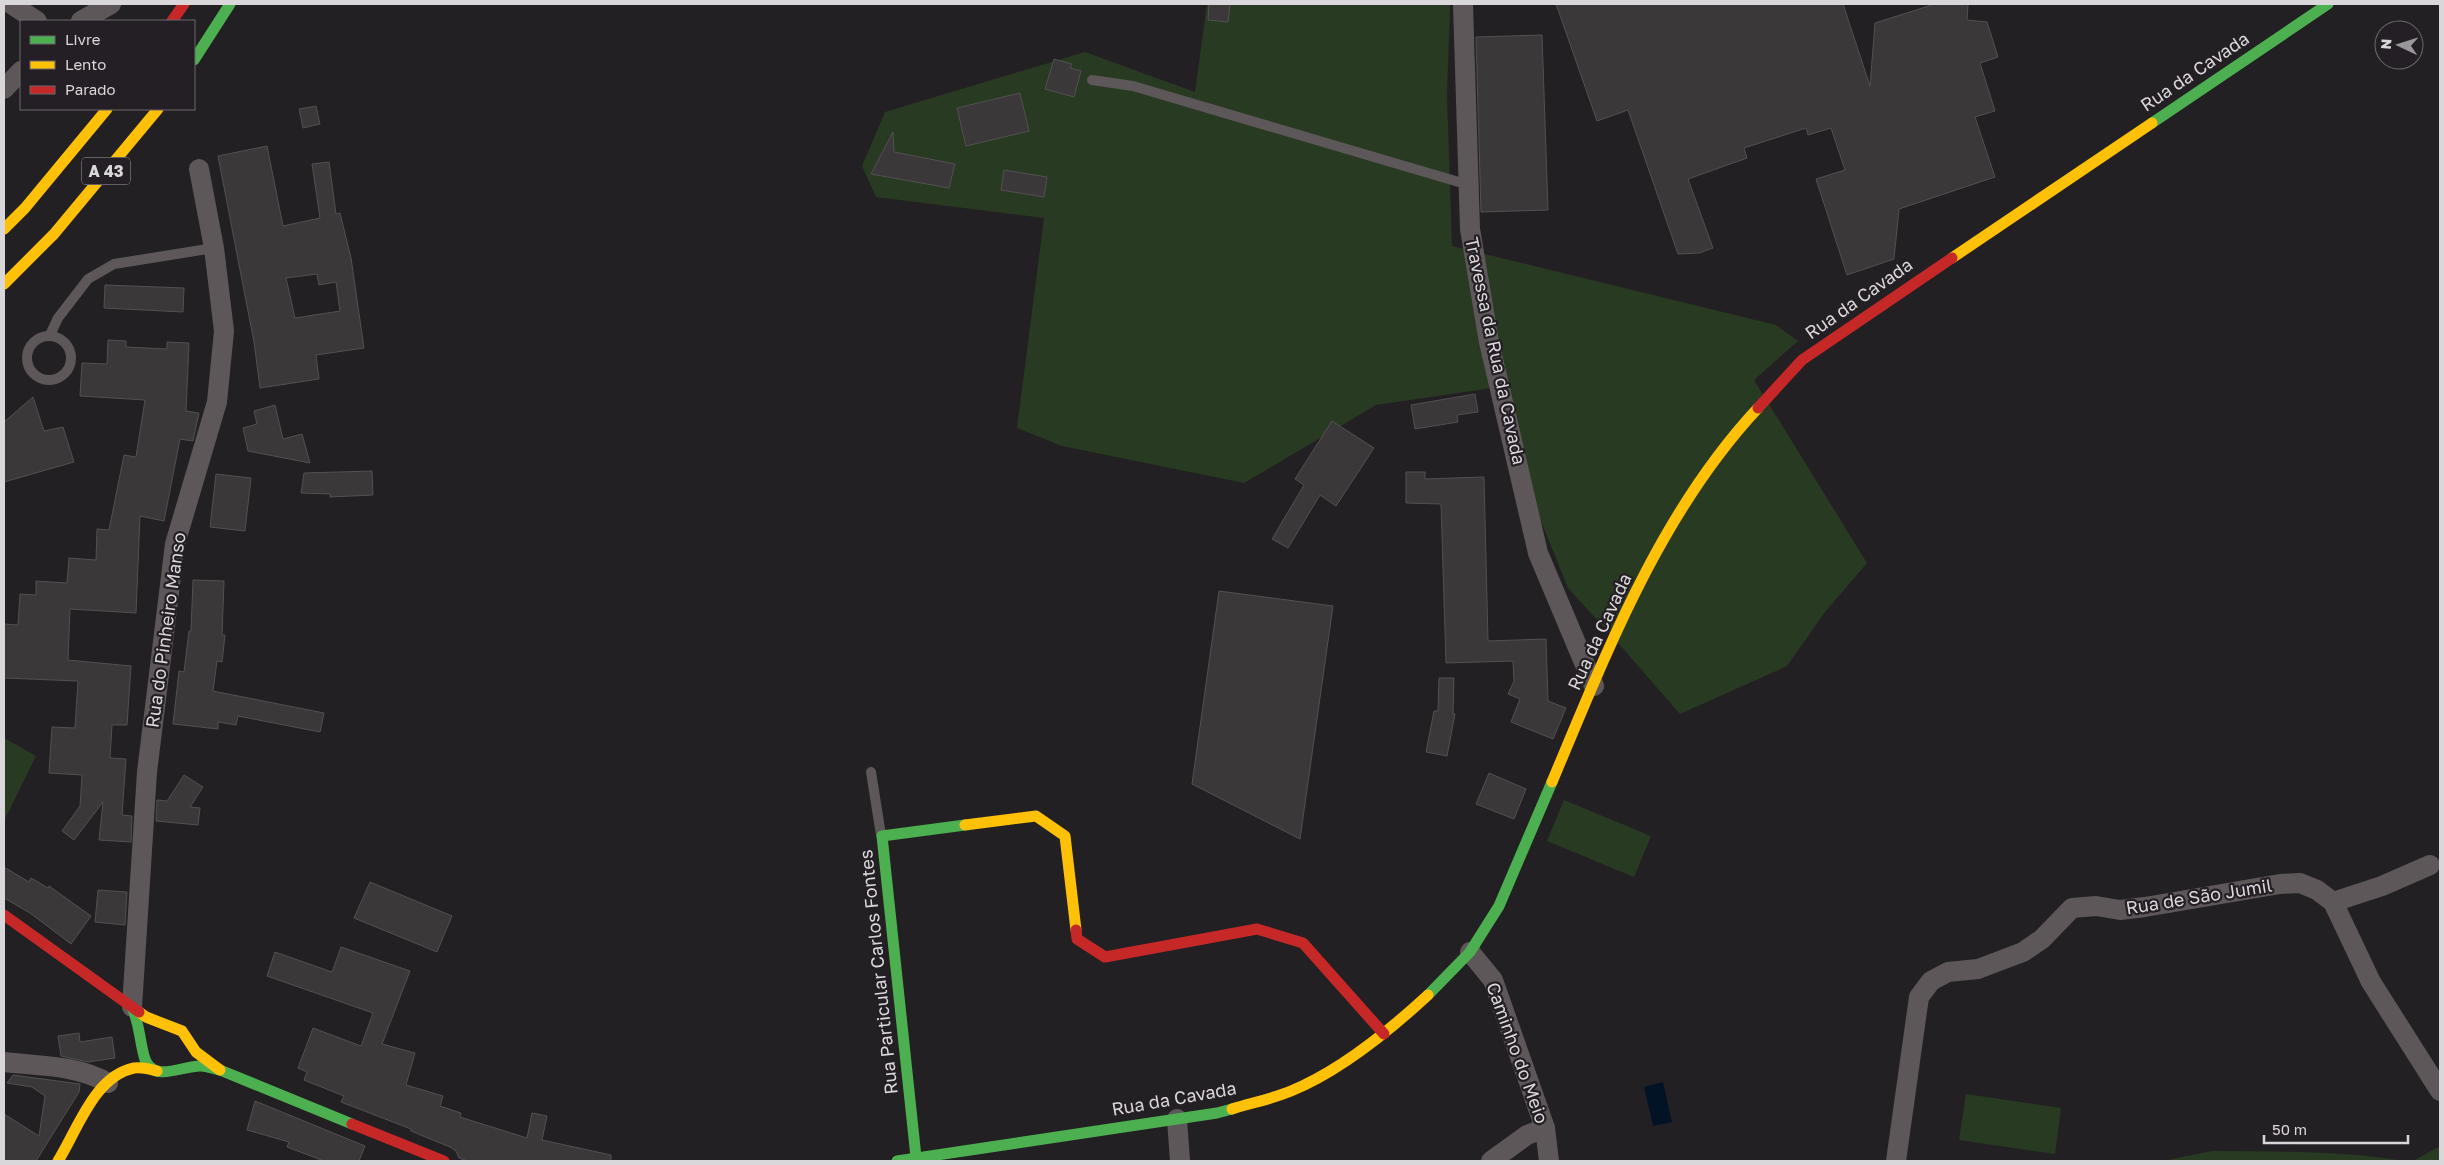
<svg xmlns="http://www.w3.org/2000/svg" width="2444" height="1165" viewBox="0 0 2444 1165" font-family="'Golos Text',sans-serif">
  <rect width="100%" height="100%" fill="#232023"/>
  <!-- green -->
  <g fill="#283a22">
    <path d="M 1207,4 L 1450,4 L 1447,96 L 1452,246 L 1776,325 L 1798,341 L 1754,380 L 1867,563 L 1825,612 L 1787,666 L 1680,714 L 1612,636 L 1568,588 L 1522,474 L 1506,386 L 1376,405 L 1244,483 L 1062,446 L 1017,428 L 1044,218 L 876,197 L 862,166 L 885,112 L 1085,52 L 1195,92 Z"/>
    <path d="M 4,738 L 36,756 L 4,821 Z"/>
    <path d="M 1564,800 L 1651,836 L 1634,877 L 1547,841 Z"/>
    <path d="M 1966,1094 L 2061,1108 L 2055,1154 L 1959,1140 Z"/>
    <path d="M 2440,1146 L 2440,1161 L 2413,1161 Z"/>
    <path d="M 2212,1151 C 2276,1152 2341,1150 2404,1161 L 2169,1161 L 2172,1159 Z"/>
  </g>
  <!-- water -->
  <path fill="#031326" d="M 1663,1082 L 1672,1122 L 1653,1126 L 1644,1087 Z"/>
  <!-- building -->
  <g fill="#3b383a" stroke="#535052" fill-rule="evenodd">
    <path d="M 1209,4 L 1230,4 L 1228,22 L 1208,20 Z"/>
    <path d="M 1556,4 L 1843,4 L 1870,86 L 1875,23 L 1935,4 L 1968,4 L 1967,20 L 1987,22 L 1998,57 L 1980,63 L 1995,111 L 1975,117 L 1995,177 L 1899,209 L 1894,259 L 1847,275 L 1816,179 L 1845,170 L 1831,128 L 1808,135 L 1806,128 L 1744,148 L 1747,158 L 1688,179 L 1713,248 L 1699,253 L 1678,254 L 1628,110 L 1597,121 Z"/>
    <path d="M 1542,35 L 1548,210 L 1481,212 L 1476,37 Z"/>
    <path d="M 1054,59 L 1072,64 L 1070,68 L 1081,71 L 1074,97 L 1045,89 Z"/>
    <path d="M 1020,93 L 1029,131 L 966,146 L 957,108 Z"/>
    <path d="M 316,106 L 320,124 L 303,128 L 299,109 Z"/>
    <path d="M 893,132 L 894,152 L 955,164 L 949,188 L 871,174 Z"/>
    <path d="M 267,146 L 283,226 L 320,218 L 312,164 L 329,162 L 336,214 L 340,213 L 351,258 L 364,348 L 316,355 L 319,379 L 260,388 L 254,342 L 218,156 ZM 317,274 L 319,285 L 336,282 L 340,311 L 295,318 L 286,278 Z"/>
    <path d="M 1004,170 L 1047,177 L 1044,197 L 1001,190 Z"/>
    <path d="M 105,285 L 184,288 L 183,312 L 104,308 Z"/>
    <path d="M 108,340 L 126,341 L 126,347 L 167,349 L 167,342 L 189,343 L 186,411 L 199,413 L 193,441 L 180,439 L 164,521 L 140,516 L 136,613 L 70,609 L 68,660 L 131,666 L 127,725 L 112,725 L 110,758 L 126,759 L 122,815 L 132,816 L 131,842 L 99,840 L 103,802 L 74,840 L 62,831 L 80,806 L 82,775 L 49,773 L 52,727 L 75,728 L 78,681 L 4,678 L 4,624 L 18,625 L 20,594 L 36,595 L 36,581 L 67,583 L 69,558 L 96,560 L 97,529 L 109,530 L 124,455 L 136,457 L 145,400 L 80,396 L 82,363 L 107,364 Z"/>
    <path d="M 1475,394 L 1478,412 L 1457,415 L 1458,422 L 1415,429 L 1411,405 Z"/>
    <path d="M 33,397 L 44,431 L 63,427 L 74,462 L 4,482 L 4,422 Z"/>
    <path d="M 275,405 L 283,439 L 302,434 L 310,463 L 248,451 L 243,428 L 257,424 L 254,411 Z"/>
    <path d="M 1332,421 L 1374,448 L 1336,506 L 1320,495 L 1288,548 L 1272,539 L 1304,485 L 1295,479 Z"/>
    <path d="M 372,471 L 373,495 L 330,497 L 330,494 L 301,493 L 304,473 Z"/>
    <path d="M 1406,472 L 1425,472 L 1425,479 L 1484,477 L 1488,641 L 1546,639 L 1548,701 L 1566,708 L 1553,739 L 1511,722 L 1520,699 L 1508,694 L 1514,681 L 1513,661 L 1446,663 L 1441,504 L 1406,503 Z"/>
    <path d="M 216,474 L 251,478 L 245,531 L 210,527 Z"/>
    <path d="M 193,580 L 224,581 L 222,635 L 225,635 L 222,662 L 217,661 L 213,691 L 324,713 L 320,732 L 238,716 L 236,725 L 218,722 L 218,729 L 173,724 L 179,671 L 184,672 L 189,631 L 191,631 Z"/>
    <path d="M 1219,591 L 1333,606 L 1300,839 L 1192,784 Z"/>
    <path d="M 1439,678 L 1454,678 L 1453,714 L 1455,714 L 1447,756 L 1426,752 L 1434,711 L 1438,711 Z"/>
    <path d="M 1489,773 L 1526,789 L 1514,819 L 1476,804 Z"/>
    <path d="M 184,775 L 203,787 L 190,807 L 200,808 L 198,825 L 156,821 L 157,800 L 167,801 Z"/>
    <path d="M 4,867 L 29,882 L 31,878 L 48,888 L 49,886 L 91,916 L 71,944 L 30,913 L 4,898 Z"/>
    <path d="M 370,882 L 452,916 L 437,952 L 354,918 Z"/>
    <path d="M 98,890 L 127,892 L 125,925 L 95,922 Z"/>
    <path d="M 341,947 L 410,971 L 382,1044 L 415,1053 L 406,1085 L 443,1096 L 440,1106 L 461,1113 L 460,1117 L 527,1138 L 532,1113 L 547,1116 L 542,1140 L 611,1155 L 611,1161 L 468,1161 L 459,1158 L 456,1151 L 450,1147 L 411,1131 L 411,1129 L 341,1102 L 344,1096 L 304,1080 L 307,1072 L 298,1068 L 313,1028 L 361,1046 L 373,1013 L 267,976 L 275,952 L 332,972 Z"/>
    <path d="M 79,1033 L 80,1042 L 112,1037 L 115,1058 L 88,1062 L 61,1056 L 58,1036 Z"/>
    <path d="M 13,1075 L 80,1084 L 79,1092 L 36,1161 L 4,1161 L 4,1114 L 39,1136 L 45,1096 L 32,1087 L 7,1083 Z"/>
    <path d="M 255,1101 L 365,1146 L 359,1161 L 324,1161 L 287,1147 L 289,1142 L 247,1130 Z"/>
  </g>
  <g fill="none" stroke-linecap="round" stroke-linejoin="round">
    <!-- lane -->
    <g stroke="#5e5759" stroke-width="10">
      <path d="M 1092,80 L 1133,86 L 1469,185"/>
      <path d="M 50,335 L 58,318 L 88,279 L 114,264 L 214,248"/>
      <circle cx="49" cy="358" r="22"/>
      <path d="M 871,772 L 881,835"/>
    </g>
    <!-- street -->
    <g stroke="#5e5759" stroke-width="20">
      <path d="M 11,4 L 37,21"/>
      <path d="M 1463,4 L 1470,229 L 1489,342 L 1538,553 L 1594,686"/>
      <path d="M 81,21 L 111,4"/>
      <path d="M 4,89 L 21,71"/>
      <path d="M 2333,902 L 2382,886 L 2430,865"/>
      <path d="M 1470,952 L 1493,980 L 1545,1128 L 1549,1161"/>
      <path d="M 132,1007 L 147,772 L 175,544 L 217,402 L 224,331 L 214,248 L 199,169"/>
      <path d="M 4,1062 C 38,1066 78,1065 108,1083"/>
      <path d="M 1177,1119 L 1180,1161"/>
      <path d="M 1491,1161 L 1527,1135 L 1545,1128"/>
      <path d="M 1896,1161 L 1919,997 L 1931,981 L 1948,972 L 1978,969 L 2023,952 L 2042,939 L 2072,908 L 2096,906 L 2120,910 L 2145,907 L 2280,884 L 2300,883 L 2317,890 L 2333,902 L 2371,982 L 2440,1091"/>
    </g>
    <!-- fast -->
    <g stroke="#4caf50" stroke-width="11">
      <path d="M 194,60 L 230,4"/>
      <path d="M 2152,123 L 2328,4"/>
      <path d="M 1428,995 L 1470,952 L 1499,906 L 1552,782"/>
      <path d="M 132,1007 C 140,1026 139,1037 144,1056 C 151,1085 183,1065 201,1066 C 207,1066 214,1069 220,1070 L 352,1124"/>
      <path d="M 916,1157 L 882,836 L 965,825"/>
      <path d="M 897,1161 L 1217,1113 L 1232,1109"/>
    </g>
    <!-- slow -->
    <g stroke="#ffc107" stroke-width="11">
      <path d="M 4,229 L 25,208 L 107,109"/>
      <path d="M 1952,258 L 2152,123"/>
      <path d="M 4,284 L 54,234 L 158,109"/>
      <path d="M 1552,782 C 1607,651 1660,513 1758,408"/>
      <path d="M 965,825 L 1036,816 L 1065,836 L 1076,930"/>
      <path d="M 139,1012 L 146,1017 L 182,1031 L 196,1052 L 220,1070"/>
      <path d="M 1232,1109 C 1251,1103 1272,1099 1291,1091 C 1340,1071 1389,1031 1428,995"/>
      <path d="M 58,1161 C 77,1131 94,1076 134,1068 C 142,1067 150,1069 157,1071"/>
    </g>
    <!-- jam -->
    <g stroke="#c62828" stroke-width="11">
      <path d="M 172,21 L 184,4"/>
      <path d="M 1758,408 L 1802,360 L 1952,258"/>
      <path d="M 4,915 L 139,1012"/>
      <path d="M 1076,930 L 1077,939 L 1105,957 L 1257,929 L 1303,943 L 1384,1034"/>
      <path d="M 352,1124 L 444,1161"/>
    </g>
  </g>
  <g text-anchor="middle" stroke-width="4.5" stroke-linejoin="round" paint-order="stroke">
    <!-- shield labels -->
    <rect fill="#241f24" stroke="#a3a0a3" stroke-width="1" x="82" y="157.5" width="48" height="27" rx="4"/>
    <g font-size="16" font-weight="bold" fill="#dad7da">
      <text x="106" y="177">A 43</text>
    </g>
    <!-- street labels -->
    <g font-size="18" fill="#dad7da" stroke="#241f24">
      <text transform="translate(2195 72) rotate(-34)" y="6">Rua da Cavada</text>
      <text transform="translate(1859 299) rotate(-35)" y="6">Rua da Cavada</text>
      <text transform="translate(1495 351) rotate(78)" y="6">Travessa da Rua da Cavada</text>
      <text transform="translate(166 630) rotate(-82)" y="6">Rua do Pinheiro Manso</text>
      <text transform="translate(1600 632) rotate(-65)" y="6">Rua da Cavada</text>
      <text transform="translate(2199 897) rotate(-9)" y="6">Rua de São Jumil</text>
      <text transform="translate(879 972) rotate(-96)" y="6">Rua Particular Carlos Fontes</text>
      <text transform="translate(1517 1053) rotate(70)" y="6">Caminho do Meio</text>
      <text transform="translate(1174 1099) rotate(-10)" y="6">Rua da Cavada</text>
    </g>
  </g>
  <!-- border -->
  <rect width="2444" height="1165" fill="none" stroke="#dad7da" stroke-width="10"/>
  <!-- legend -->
  <rect x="20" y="20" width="175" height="90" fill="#241f24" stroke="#6d696d"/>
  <rect x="30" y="36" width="25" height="8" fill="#4caf50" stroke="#6d696d"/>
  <text x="65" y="45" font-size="15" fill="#dad7da">Livre</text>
  <rect x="30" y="61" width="25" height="8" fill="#ffc107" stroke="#6d696d"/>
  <text x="65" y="70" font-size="15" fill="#dad7da">Lento</text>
  <rect x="30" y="86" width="25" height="8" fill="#c62828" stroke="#6d696d"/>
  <text x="65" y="95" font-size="15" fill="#dad7da">Parado</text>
  <!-- north arrow -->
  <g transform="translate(2399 45) rotate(274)"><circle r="24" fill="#241f24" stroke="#6d696d"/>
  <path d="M0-4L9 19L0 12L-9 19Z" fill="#9a979a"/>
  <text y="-8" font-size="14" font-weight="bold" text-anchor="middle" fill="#dad7da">N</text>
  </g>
  <!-- scale -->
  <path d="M2264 1135v8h144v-8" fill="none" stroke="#dad7da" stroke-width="2.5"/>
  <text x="2272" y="1135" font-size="15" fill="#dad7da" stroke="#241f24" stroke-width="4" paint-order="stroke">50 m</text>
</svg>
